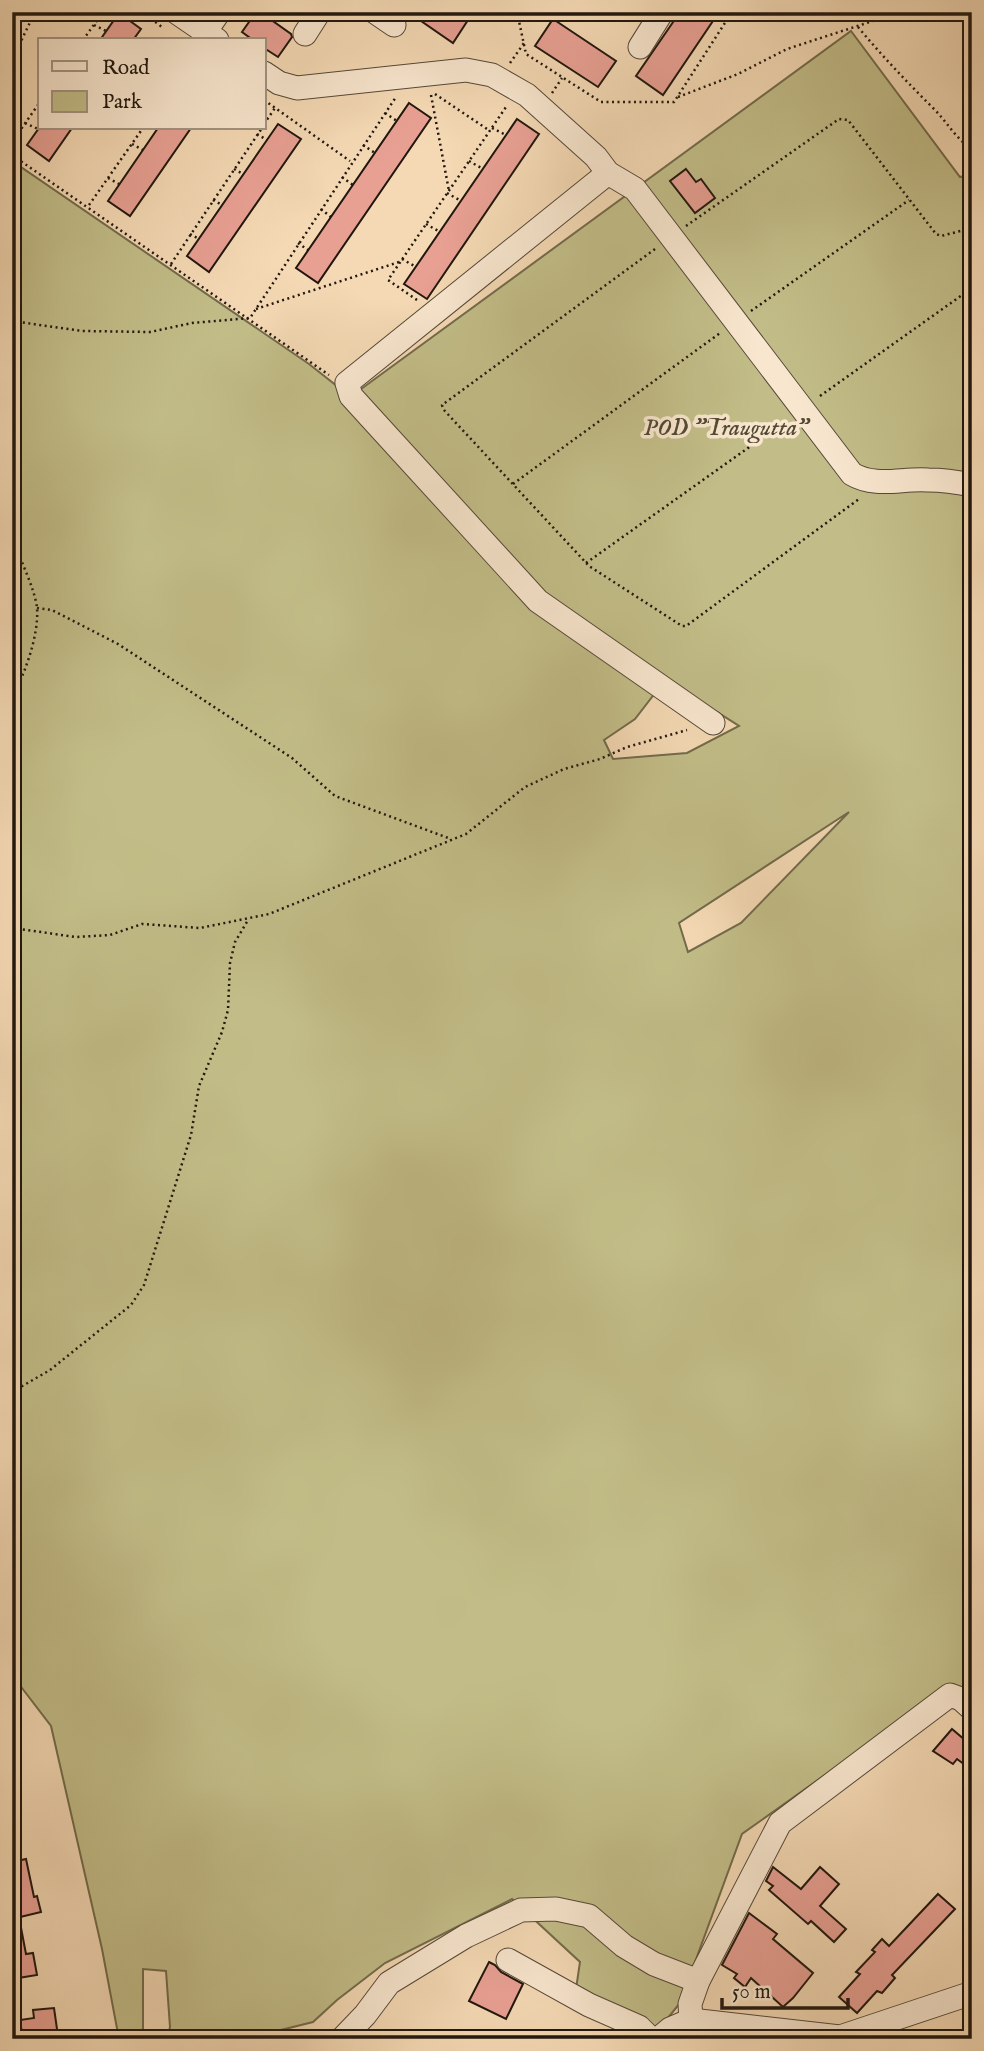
<svg xmlns="http://www.w3.org/2000/svg" width="984" height="2051" viewBox="0 0 984 2051" font-family="'IM FELL English',serif">
  <rect width="100%" height="100%" fill="#f4d9b4"/>
  <filter id="stains"><feTurbulence type="fractalNoise" baseFrequency=".00286" numOctaves="4"/><feColorMatrix values="0 0 0 0 .2 0 0 0 0 .09 0 0 0 0 .02 0 0 0 .5 -.17"/></filter>
  <radialGradient id="worn" r=".72"><stop offset=".6" stop-color="#630" stop-opacity="0"/><stop offset="1" stop-color="#630" stop-opacity=".3"/></radialGradient>
  <!-- green -->
  <path fill="#c2bd88" stroke="#726a4b" stroke-width="2" fill-rule="evenodd" d="M 851,31 L 960,177 L 972,174 L 972,1694 L 953,1684 L 742,1834 L 680,2003 L 659,2029 L 576,1989 L 580,1962 L 512,1899 L 385,1963 L 337,2000 L 313,2022 L 273,2032 L 267,2039 L 167,2039 L 170,2027 L 166,1971 L 143,1969 L 143,2039 L 119,2039 L 102,1949 L 51,1726 L 12,1675 L 12,161 L 309,364 L 337,386 L 357,392 ZM 659,688 L 717,712 L 739,726 L 687,753 L 613,759 L 604,740 L 635,719 ZM 849,812 L 741,923 L 688,952 L 679,923 Z"/>
  <!-- building -->
  <g fill="#e8a093" stroke="#21170e" stroke-width="2">
    <path d="M 256,12 L 260,12 L 291,34 L 292,37 L 278,57 L 264,48 L 264,40 L 253,40 L 242,32 Z"/>
    <path d="M 408,12 L 456,12 L 468,20 L 453,43 Z"/>
    <path d="M 680,12 L 719,12 L 663,95 L 636,76 Z"/>
    <path d="M 119,13 L 141,29 L 133,40 L 100,40 Z"/>
    <path d="M 553,19 L 616,61 L 598,87 L 535,46 Z"/>
    <path d="M 409,103 L 431,118 L 318,283 L 296,268 Z"/>
    <path d="M 517,119 L 539,134 L 427,299 L 404,284 Z"/>
    <path d="M 278,124 L 301,139 L 209,272 L 187,256 Z"/>
    <path d="M 39,128 L 72,128 L 49,161 L 27,145 Z"/>
    <path d="M 158,128 L 191,128 L 130,216 L 108,201 Z"/>
    <path d="M 686,169 L 696,182 L 701,179 L 715,198 L 695,213 L 670,181 Z"/>
    <path d="M 952,1729 L 972,1746 L 972,1770 L 957,1759 L 953,1764 L 933,1751 Z"/>
    <path d="M 26,1859 L 34,1897 L 37,1896 L 41,1912 L 16,1918 L 19,1917 L 26,1954 L 33,1953 L 37,1975 L 12,1979 L 12,1862 Z"/>
    <path d="M 773,1867 L 801,1889 L 820,1867 L 839,1884 L 820,1906 L 846,1929 L 834,1942 L 811,1921 L 808,1924 L 769,1890 L 773,1886 L 766,1881 Z"/>
    <path d="M 938,1894 L 955,1909 L 892,1975 L 895,1978 L 882,1993 L 877,1991 L 857,2013 L 839,1997 L 860,1974 L 856,1972 L 875,1952 L 872,1950 L 882,1939 L 889,1946 Z"/>
    <path d="M 749,1913 L 777,1934 L 773,1939 L 813,1973 L 793,1998 L 783,2007 L 751,1978 L 745,1987 L 734,1978 L 737,1974 L 722,1965 Z"/>
    <path d="M 489,1962 L 495,1965 L 501,1972 L 523,1984 L 506,2019 L 469,2001 Z"/>
    <path d="M 54,2008 L 58,2036 L 35,2039 L 35,2033 L 22,2034 L 20,2020 L 34,2018 L 33,2010 Z"/>
  </g>
  <g fill="none" stroke-linecap="round" stroke-linejoin="round">
    <!-- minor casing -->
    <g stroke="#564838" stroke-width="25">
      <g id="minor">
        <path d="M 176,12 L 217,40"/>
        <path d="M 375,12 L 394,25"/>
        <path d="M 205,32 L 219,12"/>
        <path d="M 305,34 L 319,12"/>
        <path d="M 640,47 L 662,12"/>
        <path d="M 264,73 L 279,83 L 297,88 L 466,70 L 492,75 L 527,95 L 596,157 L 608,173 L 635,189 L 852,474 C 876,488 902,478 928,480 C 942,480 957,482 972,485"/>
        <path d="M 608,173 L 347,383 L 351,396 L 371,418 L 538,601 L 713,723"/>
        <path d="M 508,1960 L 589,2005 L 639,2027 L 651,2039"/>
        <path d="M 691,2020 L 690,2004 L 698,1981 L 780,1823 L 950,1695 L 961,1699 L 972,1709"/>
        <path d="M 342,2039 L 365,2015 L 389,1983 L 466,1936 L 521,1910 L 556,1909 L 589,1916 L 624,1946 L 654,1964 L 698,1981"/>
        <path d="M 658,2039 L 670,2029 L 691,2020 L 840,2037 L 972,1993"/>
      </g>
    </g>
    <!-- path -->
    <g stroke="#21170e" stroke-width="2.5" stroke-dasharray="2 3.5" stroke-linecap="butt">
      <path d="M 142,12 L 162,27"/>
      <path d="M 517,12 L 526,54 L 601,102 L 674,102 L 732,12"/>
      <path d="M 94,25 L 106,31"/>
      <path d="M 858,27 C 882,56 907,82 934,109 C 947,122 956,139 972,149"/>
      <path d="M 83,40 L 103,12"/>
      <path d="M 12,60 L 35,12"/>
      <path d="M 510,63 L 524,43"/>
      <path d="M 552,93 L 562,78"/>
      <path d="M 435,94 L 490,131"/>
      <path d="M 431,95 L 449,191"/>
      <path d="M 678,97 L 738,74 L 787,49 L 882,18 L 892,12"/>
      <path d="M 264,100 L 350,161"/>
      <path d="M 385,113 L 397,121"/>
      <path d="M 25,123 L 38,129"/>
      <path d="M 264,124 L 275,108"/>
      <path d="M 492,128 L 506,135"/>
      <path d="M 257,134 L 267,140"/>
      <path d="M 12,142 L 40,102"/>
      <path d="M 132,144 L 143,150"/>
      <path d="M 363,145 L 375,153"/>
      <path d="M 12,155 L 329,375"/>
      <path d="M 469,161 L 483,169"/>
      <path d="M 234,169 L 243,174"/>
      <path d="M 342,177 L 353,185"/>
      <path d="M 108,178 L 119,184"/>
      <path d="M 447,193 L 461,201"/>
      <path d="M 213,200 L 222,205"/>
      <path d="M 89,205 L 143,128"/>
      <path d="M 321,209 L 331,217"/>
      <path d="M 426,224 L 440,232"/>
      <path d="M 686,226 L 839,119 L 848,120 L 936,234 L 941,236 L 972,228"/>
      <path d="M 190,234 L 199,239"/>
      <path d="M 298,243 L 308,250"/>
      <path d="M 655,249 L 442,405 L 443,409 L 589,566 L 682,626 L 686,626 L 859,499"/>
      <path d="M 402,259 L 416,267"/>
      <path d="M 171,264 L 262,128"/>
      <path d="M 417,300 L 388,280 L 506,107"/>
      <path d="M 256,309 L 399,262"/>
      <path d="M 751,311 L 909,200"/>
      <path d="M 12,321 L 82,331 L 150,332 L 192,323 L 250,318 L 396,97"/>
      <path d="M 820,396 L 972,288"/>
      <path d="M 513,484 L 720,333"/>
      <path d="M 12,537 C 19,557 35,589 37,608 C 39,635 25,674 12,697"/>
      <path d="M 586,563 L 786,421"/>
      <path d="M 37,608 L 52,610 L 118,644 L 292,758 L 335,796 L 451,839"/>
      <path d="M 12,928 L 76,937 L 110,935 L 142,924 L 200,928 L 269,914 L 466,834 L 525,787 L 564,769 L 600,759 L 627,747 L 687,730"/>
      <path d="M 12,1392 L 50,1370 L 131,1305 L 144,1285 L 191,1135 L 199,1086 L 222,1032 L 228,1010 L 230,963 L 235,942 L 248,920"/>
    </g>
    <!-- minor -->
    <use href="#minor" stroke="#f8e6ce" stroke-width="23"/>
  </g>
  <g text-anchor="middle" stroke-width="7" stroke-linejoin="round" paint-order="stroke">
    <!-- park labels -->
    <g font-size="24" font-style="italic" fill="#514933" stroke="#f8e6ce">
      <text x="726" y="435">POD "Traugutta"</text>
    </g>
  </g>
  <!-- margin -->
  <rect width="984" height="2051" fill="none" stroke="#f4d9b4" stroke-width="42"/>
  <rect x="14" y="14" width="956" height="2023" fill="none" stroke="#21170e" stroke-width="3.5"/>
  <rect x="21" y="21" width="942" height="2009" fill="none" stroke="#21170e" stroke-width="2"/>
  <!-- legend -->
  <rect x="38" y="38" width="228" height="91" fill="#f8e6ce" stroke="#a29381" stroke-width="2"/>
  <rect x="52" y="61" width="35" height="10" fill="#f8e6ce" stroke="#a29381" stroke-width="2"/>
  <text x="102" y="74" font-size="21" fill="#21170e">Road</text>
  <rect x="52" y="91" width="35" height="21" fill="#c2bd88" stroke="#a29381" stroke-width="2"/>
  <text x="102" y="108" font-size="21" fill="#21170e">Park</text>
  <!-- scale -->
  <path d="M722 1998v10h126v-10" fill="none" stroke="#21170e" stroke-width="3.5"/>
  <text x="732" y="1998" font-size="21" fill="#21170e" stroke="#f8e6ce" stroke-width="5" paint-order="stroke">50 m</text>
  <rect width="100%" height="100%" filter="url(#stains)"/>
  <rect width="100%" height="100%" fill="url(#worn)"/>
</svg>
